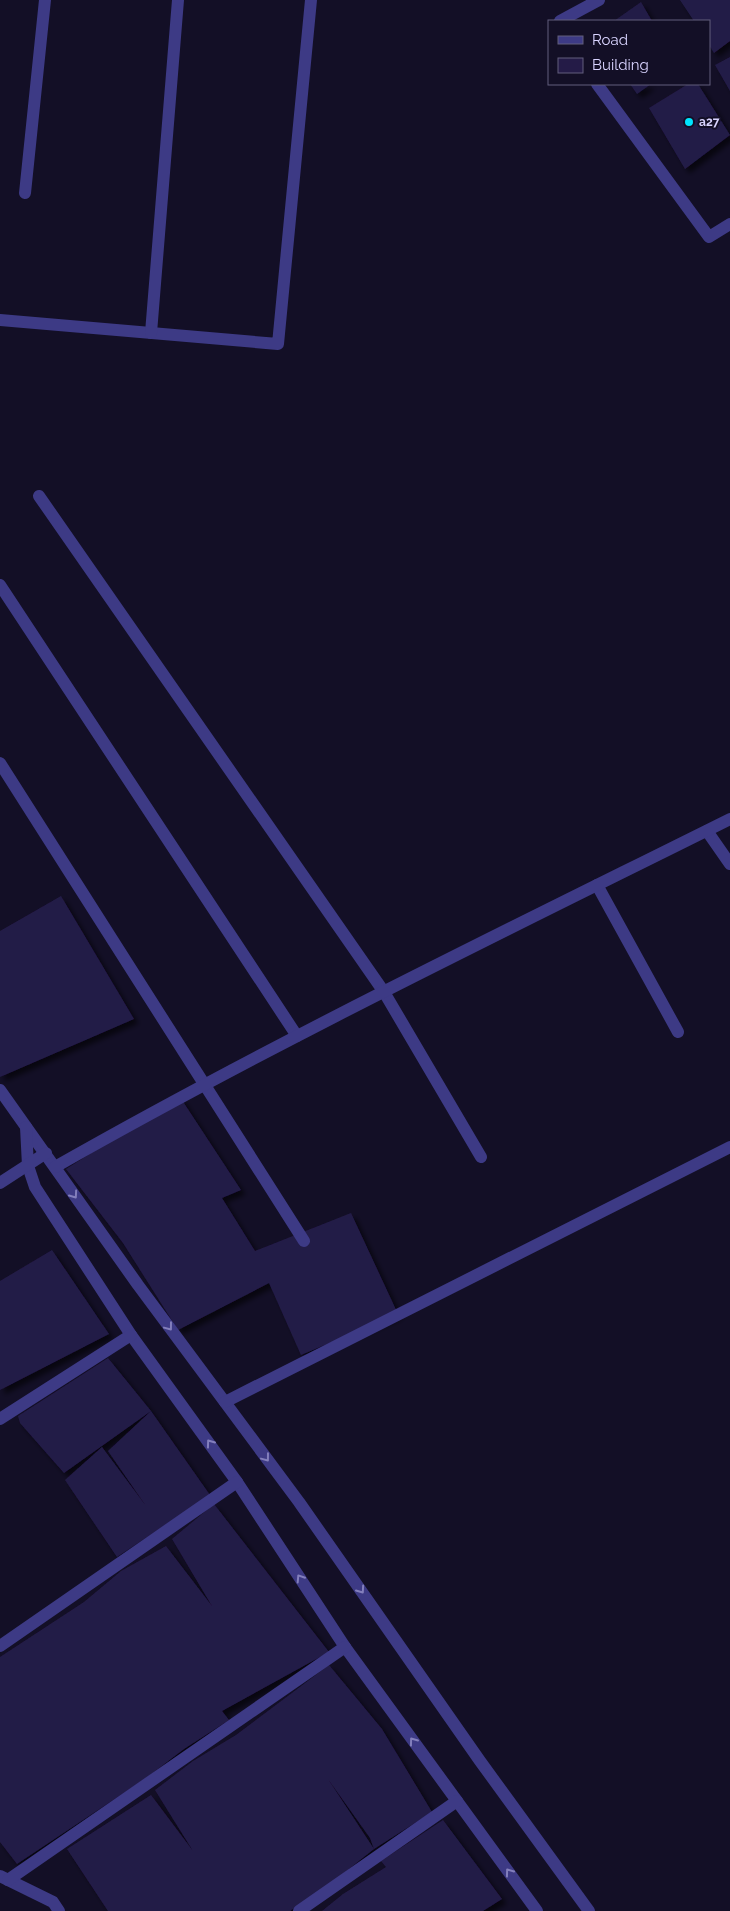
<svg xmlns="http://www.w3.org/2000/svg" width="730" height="1911" viewBox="0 0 730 1911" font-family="Raleway,sans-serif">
  <defs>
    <filter id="shadow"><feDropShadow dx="4.5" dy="4.5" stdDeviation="2.5" flood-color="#0009"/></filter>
  </defs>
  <rect width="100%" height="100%" fill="#130f26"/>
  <!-- building -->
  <g fill="#241b47" fill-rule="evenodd" filter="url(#shadow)">
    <path d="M 680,0 L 730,0 L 730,41 L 714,53 L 709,45 L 709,21 L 694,21 Z"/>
    <path d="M 641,2 L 652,21 L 614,21 Z"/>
    <path d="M 730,57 L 730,91 L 715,65 Z"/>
    <path d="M 630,84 L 651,84 L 637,94 Z"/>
    <path d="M 688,84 L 698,84 L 730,135 L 685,169 L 649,108 Z"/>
    <path d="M 61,896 L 134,1019 L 0,1077 L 0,931 Z"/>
    <path d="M 180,1097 L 241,1190 L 222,1198 L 255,1251 L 351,1213 L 398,1314 L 301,1355 L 269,1283 L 178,1330 L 123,1243 L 66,1169 Z"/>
    <path d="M 52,1250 L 109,1334 L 0,1390 L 0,1281 Z"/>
    <path d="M 108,1358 L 151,1411 L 210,1495 L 117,1557 L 65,1480 L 102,1447 L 146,1506 L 108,1451 L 151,1411 L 64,1473 L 20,1423 L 18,1416 Z"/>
    <path d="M 214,1504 L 329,1652 L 222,1711 L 229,1720 L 184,1749 L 146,1778 L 17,1864 L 0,1842 L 0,1657 L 84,1602 L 121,1571 L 166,1546 L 212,1606 L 172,1539 Z"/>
    <path d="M 329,1665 L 382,1729 L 432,1812 L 374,1849 L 335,1880 L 290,1911 L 108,1911 L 67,1849 L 151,1795 L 193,1851 L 155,1790 L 193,1761 L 236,1735 ZM 328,1779 L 370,1838 L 374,1849 Z"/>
    <path d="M 443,1820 L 502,1899 L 483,1911 L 322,1911 L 343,1894 L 386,1867 L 381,1861 Z"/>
  </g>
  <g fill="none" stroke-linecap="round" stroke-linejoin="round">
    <!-- minor -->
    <g stroke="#3d3a85" stroke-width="12">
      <path d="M 560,21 L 599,0"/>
      <path d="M 597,84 L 709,237 L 730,224"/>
      <path d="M 25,193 L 45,0"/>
      <path d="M 0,320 L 278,344 L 311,0"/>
      <path d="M 151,333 L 178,0"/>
      <path d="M 39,496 L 384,992 L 481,1157"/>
      <path d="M 0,585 L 297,1036"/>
      <path d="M 0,763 L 304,1241"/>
      <path d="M 707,831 L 730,864"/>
      <path d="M 597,885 L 678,1032"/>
      <path d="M 0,1090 L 138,1285 L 299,1502 L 480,1761 L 589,1911"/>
      <path d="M 26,1127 L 28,1166 L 35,1187 L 131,1335 L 237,1482 L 345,1647 L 537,1911"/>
      <path d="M 55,1167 C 275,1042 503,932 730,819"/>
      <path d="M 0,1183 L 46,1153"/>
      <path d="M 225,1402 L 730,1147"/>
      <path d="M 0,1419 L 131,1335"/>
      <path d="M 0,1646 L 237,1482"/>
      <path d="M 0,1876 L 53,1902 L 59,1911"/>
      <path d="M 8,1880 L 345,1647"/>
      <path d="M 299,1911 L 457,1801"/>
    </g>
  </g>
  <!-- one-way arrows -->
  <defs><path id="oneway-chevron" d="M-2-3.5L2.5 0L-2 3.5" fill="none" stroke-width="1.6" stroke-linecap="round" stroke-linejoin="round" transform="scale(1.25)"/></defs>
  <g stroke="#837fbc">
    <use href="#oneway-chevron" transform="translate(74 1195) rotate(55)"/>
    <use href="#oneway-chevron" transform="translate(169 1327) rotate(53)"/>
    <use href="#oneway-chevron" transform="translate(210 1443) rotate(-126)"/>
    <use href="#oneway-chevron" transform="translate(266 1458) rotate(53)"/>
    <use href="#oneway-chevron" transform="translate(300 1578) rotate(-123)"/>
    <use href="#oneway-chevron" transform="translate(361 1590) rotate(55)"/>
    <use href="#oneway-chevron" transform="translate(413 1741) rotate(-126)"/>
    <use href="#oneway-chevron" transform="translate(509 1872) rotate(-126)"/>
  </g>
  <!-- markers -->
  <circle fill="#00e5ff" stroke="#130f26" stroke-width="2" cx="689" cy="122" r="5"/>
  <g text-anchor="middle" stroke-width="4" stroke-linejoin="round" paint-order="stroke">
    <!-- poi labels -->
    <g font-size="12" font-weight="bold" fill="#d9d4ff" stroke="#130f26" text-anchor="start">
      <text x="699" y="126">a27</text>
    </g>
  </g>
  <!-- legend -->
  <rect x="548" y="20" width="162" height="65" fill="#130f26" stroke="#625e7d"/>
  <rect x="558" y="36" width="25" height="8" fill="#3d3a85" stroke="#625e7d"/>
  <text x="592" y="45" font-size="15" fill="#d9d4ff">Road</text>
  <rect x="558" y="58" width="25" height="15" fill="#241b47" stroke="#625e7d"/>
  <text x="592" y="70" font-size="15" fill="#d9d4ff">Building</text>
</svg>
